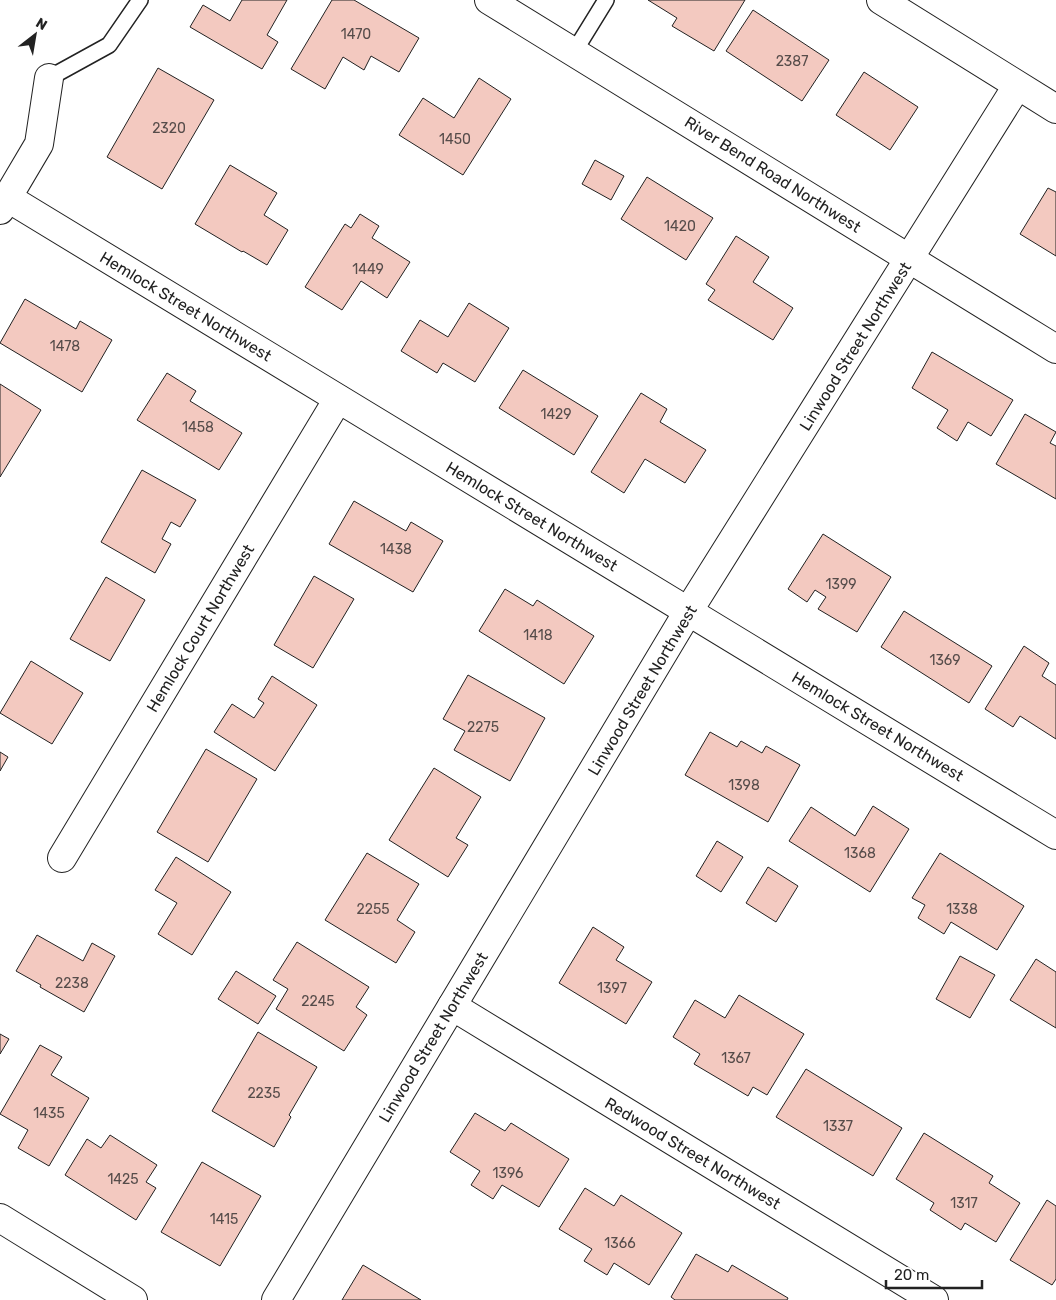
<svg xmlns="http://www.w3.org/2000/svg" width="1056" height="1300" viewBox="0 0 1056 1300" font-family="Rubik,sans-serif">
  <rect width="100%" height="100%" fill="#fff"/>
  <!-- building -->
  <g fill="#f3c9c0" stroke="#222">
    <path d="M 242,0 L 287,0 L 267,35 L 278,42 L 262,69 L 190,27 L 203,5 L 230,21 Z"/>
    <path d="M 332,0 L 354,0 L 419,38 L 399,72 L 371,56 L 364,70 L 343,57 L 325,89 L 291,69 Z"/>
    <path d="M 648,0 L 745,0 L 714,51 L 672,26 L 677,18 Z"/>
    <path d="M 753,10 L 829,60 L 802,101 L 726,51 Z"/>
    <path d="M 158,68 L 214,100 L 162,189 L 107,157 Z"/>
    <path d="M 864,72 L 918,107 L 890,150 L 836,115 Z"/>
    <path d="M 479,78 L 511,99 L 463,175 L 399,135 L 423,98 L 454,118 Z"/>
    <path d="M 595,160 L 624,176 L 611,200 L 582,184 Z"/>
    <path d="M 230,165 L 277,193 L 264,215 L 288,230 L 267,265 L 243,251 L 242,252 L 195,224 Z"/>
    <path d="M 647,177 L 713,218 L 686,260 L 621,219 Z"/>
    <path d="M 1048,188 L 1056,192 L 1056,256 L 1020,234 Z"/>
    <path d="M 360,214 L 379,226 L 372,238 L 410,262 L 387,298 L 361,281 L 342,310 L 305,287 L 345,224 L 351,228 Z"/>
    <path d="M 736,236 L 769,257 L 753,282 L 793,308 L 773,340 L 708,300 L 715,290 L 706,284 Z"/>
    <path d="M 25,299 L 76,329 L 80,321 L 112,340 L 82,392 L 0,343 Z"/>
    <path d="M 469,303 L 509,328 L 475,382 L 443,363 L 437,373 L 401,351 L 420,320 L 448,337 Z"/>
    <path d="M 932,352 L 1013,400 L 991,436 L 968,422 L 957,441 L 937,428 L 948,410 L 912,388 Z"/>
    <path d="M 523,370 L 598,416 L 574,455 L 499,408 Z"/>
    <path d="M 167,373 L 196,391 L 190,401 L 242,433 L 219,470 L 137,420 Z"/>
    <path d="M 0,384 L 41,410 L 0,477 Z"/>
    <path d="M 641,393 L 667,409 L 660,422 L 706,450 L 685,483 L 645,459 L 624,493 L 591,472 Z"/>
    <path d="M 1025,414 L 1056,432 L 1050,443 L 1056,446 L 1056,499 L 996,464 Z"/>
    <path d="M 142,470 L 196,500 L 180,527 L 171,522 L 162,539 L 171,544 L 155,573 L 101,542 Z"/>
    <path d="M 354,501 L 406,531 L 411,522 L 443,541 L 413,592 L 329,544 Z"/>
    <path d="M 823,534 L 891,577 L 857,632 L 818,609 L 826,597 L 815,590 L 807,602 L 788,589 Z"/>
    <path d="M 314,576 L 354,599 L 313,668 L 274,645 Z"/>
    <path d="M 106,577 L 145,600 L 110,661 L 70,639 Z"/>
    <path d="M 505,589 L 533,606 L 537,600 L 594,636 L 564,684 L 479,631 Z"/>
    <path d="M 904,611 L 992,666 L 969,703 L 881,647 Z"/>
    <path d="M 1024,646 L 1049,663 L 1042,676 L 1056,685 L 1056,739 L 1020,716 L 1013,727 L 985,709 Z"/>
    <path d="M 31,661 L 83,693 L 52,744 L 0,713 Z"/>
    <path d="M 468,675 L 545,718 L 510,781 L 454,750 L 465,731 L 443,719 Z"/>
    <path d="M 272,676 L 317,705 L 275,771 L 214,732 L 232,704 L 254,718 L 264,703 L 258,699 Z"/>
    <path d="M 710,732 L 737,747 L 741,741 L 762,753 L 766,746 L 800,765 L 768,822 L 685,775 Z"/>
    <path d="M 206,749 L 257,779 L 208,862 L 157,832 Z"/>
    <path d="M 0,752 L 8,757 L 0,771 Z"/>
    <path d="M 434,768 L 481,797 L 456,838 L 468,845 L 448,877 L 389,840 Z"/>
    <path d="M 873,806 L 909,829 L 870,892 L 789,841 L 811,807 L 855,836 Z"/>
    <path d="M 717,841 L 743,857 L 721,892 L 696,876 Z"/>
    <path d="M 367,853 L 419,884 L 397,920 L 415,932 L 396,963 L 325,920 Z"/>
    <path d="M 940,853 L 1024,906 L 997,950 L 951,922 L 944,934 L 918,918 L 925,905 L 912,898 Z"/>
    <path d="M 176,857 L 231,892 L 192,955 L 158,934 L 177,903 L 155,890 Z"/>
    <path d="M 768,867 L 798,886 L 776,922 L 746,903 Z"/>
    <path d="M 593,927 L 624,947 L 616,960 L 652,982 L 626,1024 L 559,983 Z"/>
    <path d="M 37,935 L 83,961 L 92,943 L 115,956 L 84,1012 L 40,987 L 41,985 L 16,971 Z"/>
    <path d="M 297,942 L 369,987 L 356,1007 L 367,1015 L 344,1051 L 276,1009 L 288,989 L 273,980 Z"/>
    <path d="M 960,956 L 995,975 L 970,1018 L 936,999 Z"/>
    <path d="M 1036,959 L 1056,972 L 1056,1028 L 1010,1000 Z"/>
    <path d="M 236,971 L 276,996 L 258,1024 L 218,999 Z"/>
    <path d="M 739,995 L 804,1034 L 767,1095 L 753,1087 L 748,1096 L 694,1064 L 700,1054 L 673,1037 L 695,1000 L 725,1018 Z"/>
    <path d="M 258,1032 L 317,1067 L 289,1115 L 291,1117 L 274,1147 L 212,1111 Z"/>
    <path d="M 0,1034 L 9,1039 L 0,1054 Z"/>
    <path d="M 40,1045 L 62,1057 L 51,1075 L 89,1098 L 49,1166 L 18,1148 L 28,1130 L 0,1114 Z"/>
    <path d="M 806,1069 L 902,1128 L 873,1176 L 776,1117 Z"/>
    <path d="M 475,1113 L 505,1131 L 511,1123 L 569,1159 L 539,1207 L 502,1185 L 493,1199 L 471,1185 L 480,1171 L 450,1152 Z"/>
    <path d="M 924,1133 L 993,1176 L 989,1183 L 1020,1203 L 996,1242 L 965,1223 L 961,1230 L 930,1210 L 934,1203 L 896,1179 Z"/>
    <path d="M 110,1135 L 157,1165 L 146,1182 L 156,1188 L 136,1220 L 65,1175 L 87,1139 L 101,1148 Z"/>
    <path d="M 202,1162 L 261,1196 L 220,1266 L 161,1232 Z"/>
    <path d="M 585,1188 L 614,1206 L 621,1195 L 682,1233 L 649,1285 L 614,1263 L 607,1275 L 584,1261 L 592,1249 L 559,1229 Z"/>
    <path d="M 1047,1200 L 1056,1206 L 1056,1279 L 1052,1285 L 1010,1260 Z"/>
    <path d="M 696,1254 L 728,1272 L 732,1265 L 788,1298 L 787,1300 L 675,1300 L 671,1297 Z"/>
    <path d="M 363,1265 L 421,1300 L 342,1300 Z"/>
  </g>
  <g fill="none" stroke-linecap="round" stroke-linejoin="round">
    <!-- lane casing -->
    <g stroke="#222" stroke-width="18">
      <g id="lane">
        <path d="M 574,52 L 606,0"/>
        <path d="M 49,78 L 109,45 L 140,0"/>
      </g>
    </g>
    <!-- street casing -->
    <g stroke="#222" stroke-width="30">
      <g id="street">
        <path d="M 489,0 L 1056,349"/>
        <path d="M 881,0 L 1056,109"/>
        <path d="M 8,198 C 357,411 707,621 1056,835"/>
        <path d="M 0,210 L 39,144 L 49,78"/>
        <path d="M 62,858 L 338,399"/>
        <path d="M 452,1006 L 934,1300"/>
        <path d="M 0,1218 L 133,1300"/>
        <path d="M 276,1300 L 689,610 L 1017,86"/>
      </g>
    </g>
    <!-- lane -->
    <use href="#lane" stroke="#fff" stroke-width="15"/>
    <!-- street -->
    <use href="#street" stroke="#fff" stroke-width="28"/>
  </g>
  <g text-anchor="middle" stroke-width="4" stroke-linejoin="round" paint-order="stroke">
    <!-- number labels -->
    <g font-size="14" fill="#564c4a">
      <text x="356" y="39">1470</text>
      <text x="792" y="66">2387</text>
      <text x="169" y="133">2320</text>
      <text x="455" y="144">1450</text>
      <text x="680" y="231">1420</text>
      <text x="368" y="274">1449</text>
      <text x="65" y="351">1478</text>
      <text x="556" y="419">1429</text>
      <text x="198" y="432">1458</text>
      <text x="396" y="554">1438</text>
      <text x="841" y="589">1399</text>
      <text x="538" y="640">1418</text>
      <text x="945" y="665">1369</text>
      <text x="483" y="732">2275</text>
      <text x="744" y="790">1398</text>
      <text x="860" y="858">1368</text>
      <text x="373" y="914">2255</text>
      <text x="962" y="914">1338</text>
      <text x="72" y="988">2238</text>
      <text x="612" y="993">1397</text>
      <text x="318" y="1006">2245</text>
      <text x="736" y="1063">1367</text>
      <text x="264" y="1098">2235</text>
      <text x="49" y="1118">1435</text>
      <text x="838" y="1131">1337</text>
      <text x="508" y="1178">1396</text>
      <text x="123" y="1184">1425</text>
      <text x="964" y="1208">1317</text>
      <text x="224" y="1224">1415</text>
      <text x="620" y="1248">1366</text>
    </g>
    <!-- street labels -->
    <g font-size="16" fill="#222" stroke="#fff">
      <text transform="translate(773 174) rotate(32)" y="6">River Bend Road Northwest</text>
      <text transform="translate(186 306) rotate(31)" y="6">Hemlock Street Northwest</text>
      <text transform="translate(855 346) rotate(-58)" y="6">Linwood Street Northwest</text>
      <text transform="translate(532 516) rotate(31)" y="6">Hemlock Street Northwest</text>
      <text transform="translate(200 628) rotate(-59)" y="6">Hemlock Court Northwest</text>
      <text transform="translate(642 690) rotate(-59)" y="6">Linwood Street Northwest</text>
      <text transform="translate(878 726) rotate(31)" y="6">Hemlock Street Northwest</text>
      <text transform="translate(433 1037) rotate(-59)" y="6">Linwood Street Northwest</text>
      <text transform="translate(693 1153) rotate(31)" y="6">Redwood Street Northwest</text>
    </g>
  </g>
  <!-- north arrow -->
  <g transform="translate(35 35) rotate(31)" stroke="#ffffff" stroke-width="4" paint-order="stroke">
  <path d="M0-4L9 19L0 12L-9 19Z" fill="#222222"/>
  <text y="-8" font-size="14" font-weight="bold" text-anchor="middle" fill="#222222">N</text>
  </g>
  <!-- scale -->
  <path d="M886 1280v8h96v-8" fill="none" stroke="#222222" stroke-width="2.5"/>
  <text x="894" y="1280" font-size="15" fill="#222222" stroke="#ffffff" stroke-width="4" paint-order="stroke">20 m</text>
</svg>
